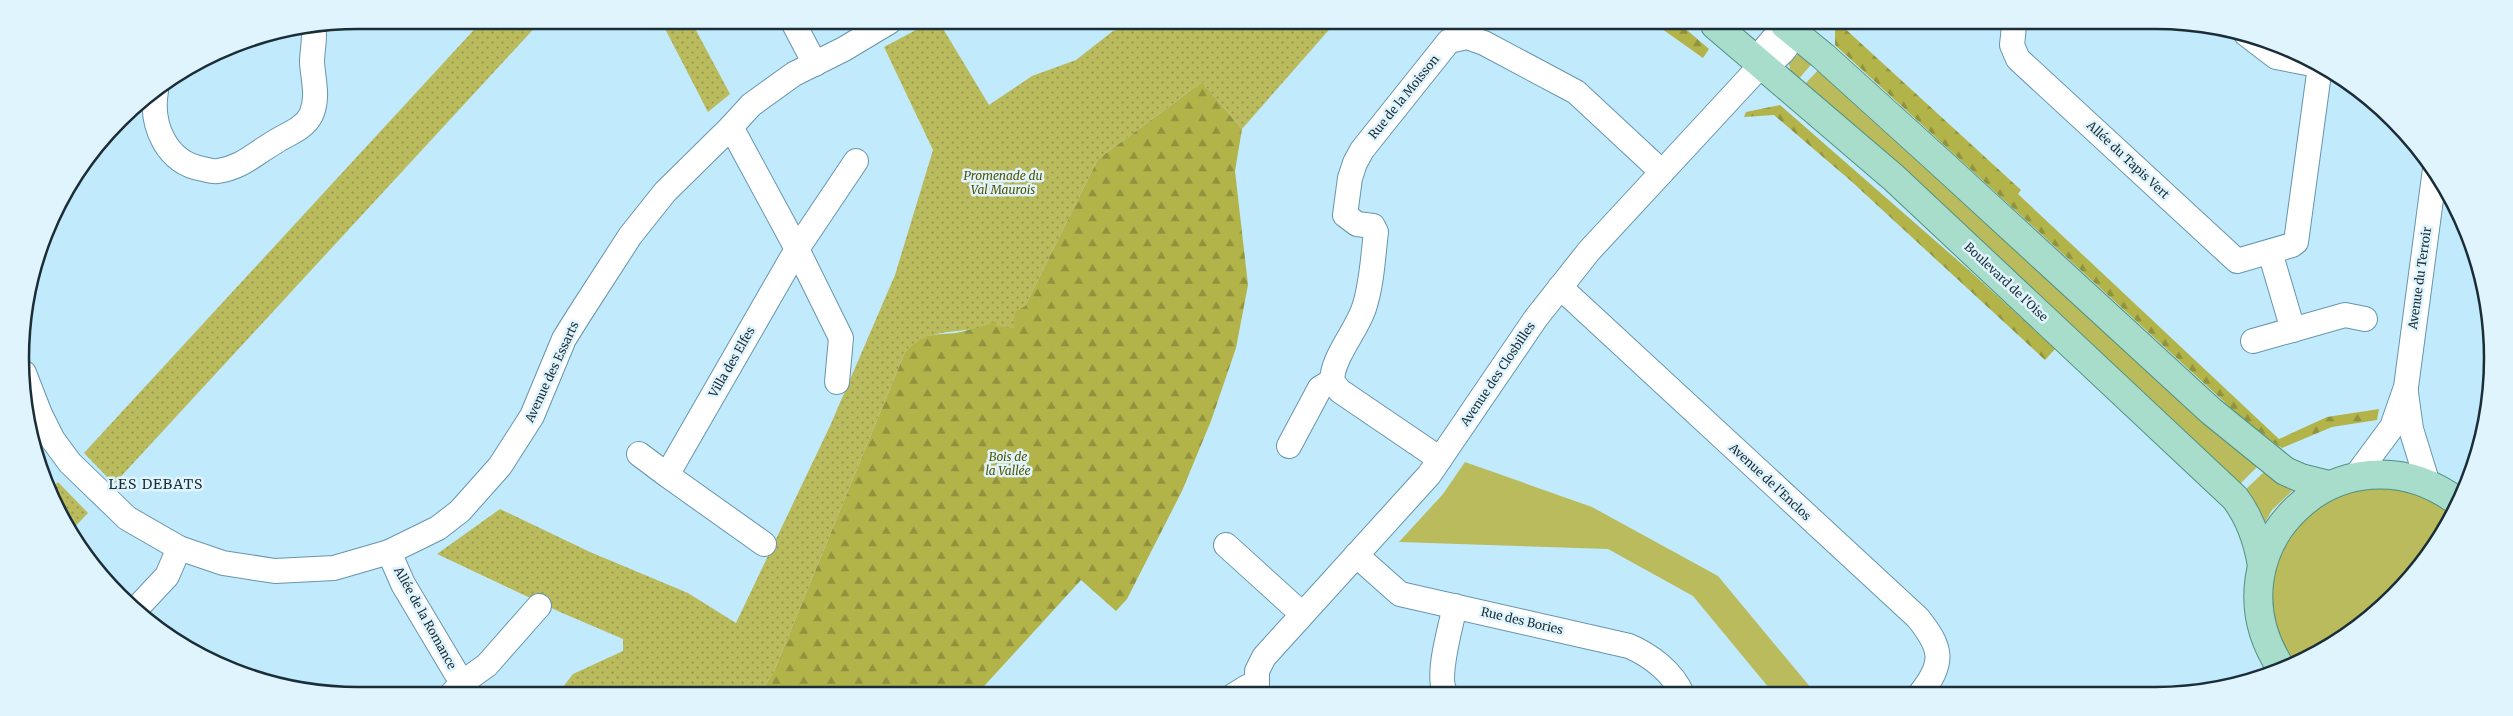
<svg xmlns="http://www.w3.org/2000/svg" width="2513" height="716" viewBox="0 0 2513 716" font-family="Merriweather,serif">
  <defs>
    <pattern id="forest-firs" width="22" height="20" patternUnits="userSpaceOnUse" patternTransform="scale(1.25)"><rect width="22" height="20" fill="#b2b349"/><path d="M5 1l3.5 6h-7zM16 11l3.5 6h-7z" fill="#90923e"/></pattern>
    <pattern id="park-dots" width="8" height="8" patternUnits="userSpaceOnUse" patternTransform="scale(1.25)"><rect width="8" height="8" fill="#babb5d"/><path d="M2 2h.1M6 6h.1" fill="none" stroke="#96984e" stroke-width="1.8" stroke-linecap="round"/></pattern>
  </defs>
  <rect width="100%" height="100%" fill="#c2eafd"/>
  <!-- green -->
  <g fill="#babb5d">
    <path d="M 1799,54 L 1815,60 L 1797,81 L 1791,74 L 1789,64 L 1792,58 Z"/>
    <path d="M 1822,66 L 2259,465 L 2239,485 L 1803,86 Z"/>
    <path d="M 1465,462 L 1592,507 L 1718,576 L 1816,694 L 1774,694 L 1693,596 L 1608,549 L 1399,542 L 1443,494 Z"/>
    <path d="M 2265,471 L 2293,490 L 2272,510 L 2264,524 L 2244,491 Z"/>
    <path d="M 2403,486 L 2454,512 L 2448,527 L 2394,597 L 2304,661 L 2291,665 L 2268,606 L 2275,559 L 2300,518 L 2355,487 Z"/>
  </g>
  <!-- forest -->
  <g fill="url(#forest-firs)">
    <path d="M 1655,24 L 1681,25 L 1709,49 L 1703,58 Z"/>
    <path d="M 1835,25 L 1841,25 L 2021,190 L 2018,194 L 2279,439 L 2327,417 L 2379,409 L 2377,420 L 2332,427 L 2282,448 L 2277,445 L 2242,418 L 1835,45 Z"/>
    <path d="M 1202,82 L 1242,129 L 1235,171 L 1248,285 L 1236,348 L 1211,421 L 1182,491 L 1127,599 L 1116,611 L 1081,580 L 976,695 L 759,695 L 774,671 L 905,352 C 929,326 941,339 968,330 C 987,323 1006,314 1025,306 L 1098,159 Z"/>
    <path d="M 1780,105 L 1971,272 L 2055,349 L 2045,360 L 1851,181 L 1774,115 L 1744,117 L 1746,112 Z"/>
  </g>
  <!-- park -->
  <g fill="url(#park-dots)">
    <path d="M 483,20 L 541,21 L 114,484 L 84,453 Z"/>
    <path d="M 661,21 L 691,21 L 730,94 L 708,112 Z"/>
    <path d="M 931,22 L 939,22 L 989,105 L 1032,76 L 1076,60 L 1113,31 L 1140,23 L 1335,23 L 1242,129 L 1202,82 L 1098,159 L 1025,306 L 1015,312 L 1014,328 L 996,326 L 996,321 C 963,338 932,323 905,352 L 774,671 L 759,695 L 556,696 L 573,674 L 623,651 L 623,639 L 560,612 L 437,554 L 500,509 L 590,552 L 688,593 L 736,623 L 830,426 L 895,275 L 933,150 L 884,47 Z"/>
    <path d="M 58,482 L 88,513 L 70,532 L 55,508 L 49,491 Z"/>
  </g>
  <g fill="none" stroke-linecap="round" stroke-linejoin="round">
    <!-- minor casing -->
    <g stroke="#6695ac" stroke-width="26">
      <g id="minor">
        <path d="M 793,22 L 815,64"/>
        <path d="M 2014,26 L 2012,45 L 2018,59 L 2237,261 L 2292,245 L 2296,242 L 2320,66"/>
        <path d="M 1780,31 L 1792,31 C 1790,47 1779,60 1763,63 L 1762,52 Z"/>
        <path d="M 2246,34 L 2276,57 L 2323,66"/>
        <path d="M 156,91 C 150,126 167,163 203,169 C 208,170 213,172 218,171 C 243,167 254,154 275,142 C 287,134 304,129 311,115 C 319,97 313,80 312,62 C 312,50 316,37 313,24"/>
        <path d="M 731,127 L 797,249 L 841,338 L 837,382"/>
        <path d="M 2270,252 L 2293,330"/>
        <path d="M 1560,287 L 1918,618 C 1941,647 1946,662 1920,694"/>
        <path d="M 2253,341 L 2345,315 L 2365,319"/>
        <path d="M 24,373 L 40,414 L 53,440 L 70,463 L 127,518 L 179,548 L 223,563 L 275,571 L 334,568 L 389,552 L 438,528 L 460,511 L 500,466 L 532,416 L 564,339 L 579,315 L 630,236 L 665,192 L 731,127 L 751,105 L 794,74 L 844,49 L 889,22"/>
        <path d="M 2406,393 L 2411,429 L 2428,484"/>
        <path d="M 1289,446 L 1320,388 L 1332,381"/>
        <path d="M 639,454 L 667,475"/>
        <path d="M 1440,459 L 1340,391 L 1332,381 C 1332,358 1357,330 1364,308 C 1372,284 1373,256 1376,232 L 1373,226 L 1357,224 L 1345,215 L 1350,178 L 1355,163 L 1362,150 L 1449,41 L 1467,37 L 1484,43 L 1576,92 L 1662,172"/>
        <path d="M 2355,477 L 2392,427 L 2406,387 L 2435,169"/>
        <path d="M 764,544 L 667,475 L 797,249 L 856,161"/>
        <path d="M 1226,545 L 1302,614"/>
        <path d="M 389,552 L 403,584 L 462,683 L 450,696"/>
        <path d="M 1356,555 L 1400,594 L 1629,646 C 1650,655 1673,672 1682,694"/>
        <path d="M 137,608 L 167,576 L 179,548"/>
        <path d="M 462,683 L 487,665 L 539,606"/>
        <path d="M 1446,694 C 1435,678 1451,626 1455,606"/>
        <path d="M 1234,695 L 1247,687 L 1255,686"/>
        <path d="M 1257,695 L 1257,671 L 1264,657 L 1429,475 L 1536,318 L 1589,251 L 1763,63"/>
      </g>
    </g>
    <!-- major casing -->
    <g stroke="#519181" stroke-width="30">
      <g id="major">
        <path d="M 1715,25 L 1894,178 L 2235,498 C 2250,518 2258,541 2262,566"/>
        <path d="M 1785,25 L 1823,56 L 1940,162 L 2211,411 L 2285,471 L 2301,478 L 2329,485"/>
        <path d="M 2281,668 C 2203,549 2342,417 2457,501"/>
      </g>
    </g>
    <!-- minor -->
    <use href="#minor" stroke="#fff" stroke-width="24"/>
    <!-- major -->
    <use href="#major" stroke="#a8ddcb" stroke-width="28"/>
  </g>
  <g text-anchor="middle" stroke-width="5" stroke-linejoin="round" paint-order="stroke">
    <!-- street labels -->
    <g font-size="12" fill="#1b2e38" stroke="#e0f4fd">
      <text transform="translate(1404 97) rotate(-51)" y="4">Rue de la Moisson</text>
      <text transform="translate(2128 160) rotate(43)" y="4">Allée du Tapis Vert</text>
      <text transform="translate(2420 278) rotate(-82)" y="4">Avenue du Terroir</text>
      <text transform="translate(2006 282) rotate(43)" y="4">Boulevard de l'Oise</text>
      <text transform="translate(732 362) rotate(-60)" y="4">Villa des Elfes</text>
      <text transform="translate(552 372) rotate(-65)" y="4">Avenue des Essarts</text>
      <text transform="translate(1498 374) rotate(-56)" y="4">Avenue des Closbilles</text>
      <text transform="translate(1770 482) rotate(43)" y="4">Avenue de l'Enclos</text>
      <text transform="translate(425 618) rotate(61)" y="4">Allée de la Romance</text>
      <text transform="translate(1522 621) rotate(13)" y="4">Rue des Bories</text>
    </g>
    <!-- park labels -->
    <g font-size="12" font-style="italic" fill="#545400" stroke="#e0f4fd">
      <text x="1003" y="180">Promenade du<tspan x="1003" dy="14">Val Maurois</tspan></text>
      <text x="1008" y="461">Bois de<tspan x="1008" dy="14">la Vallée</tspan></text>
    </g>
    <!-- neighbourhood labels -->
    <g font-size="14" letter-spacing="1" fill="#1b2e38" stroke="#e0f4fd">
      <text x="156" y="489">LES DEBATS</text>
    </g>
  </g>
  <!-- crop -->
  <path d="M0 0H2513V716H0ZM358 29H2155A329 329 0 0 1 2484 358V358A329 329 0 0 1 2155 687H358A329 329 0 0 1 29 358V358A329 329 0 0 1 358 29Z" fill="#e0f4fd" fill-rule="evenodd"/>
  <path fill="none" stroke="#1b2e38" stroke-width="2.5" d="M358 29H2155A329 329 0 0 1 2484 358V358A329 329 0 0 1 2155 687H358A329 329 0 0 1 29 358V358A329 329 0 0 1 358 29Z"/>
</svg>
